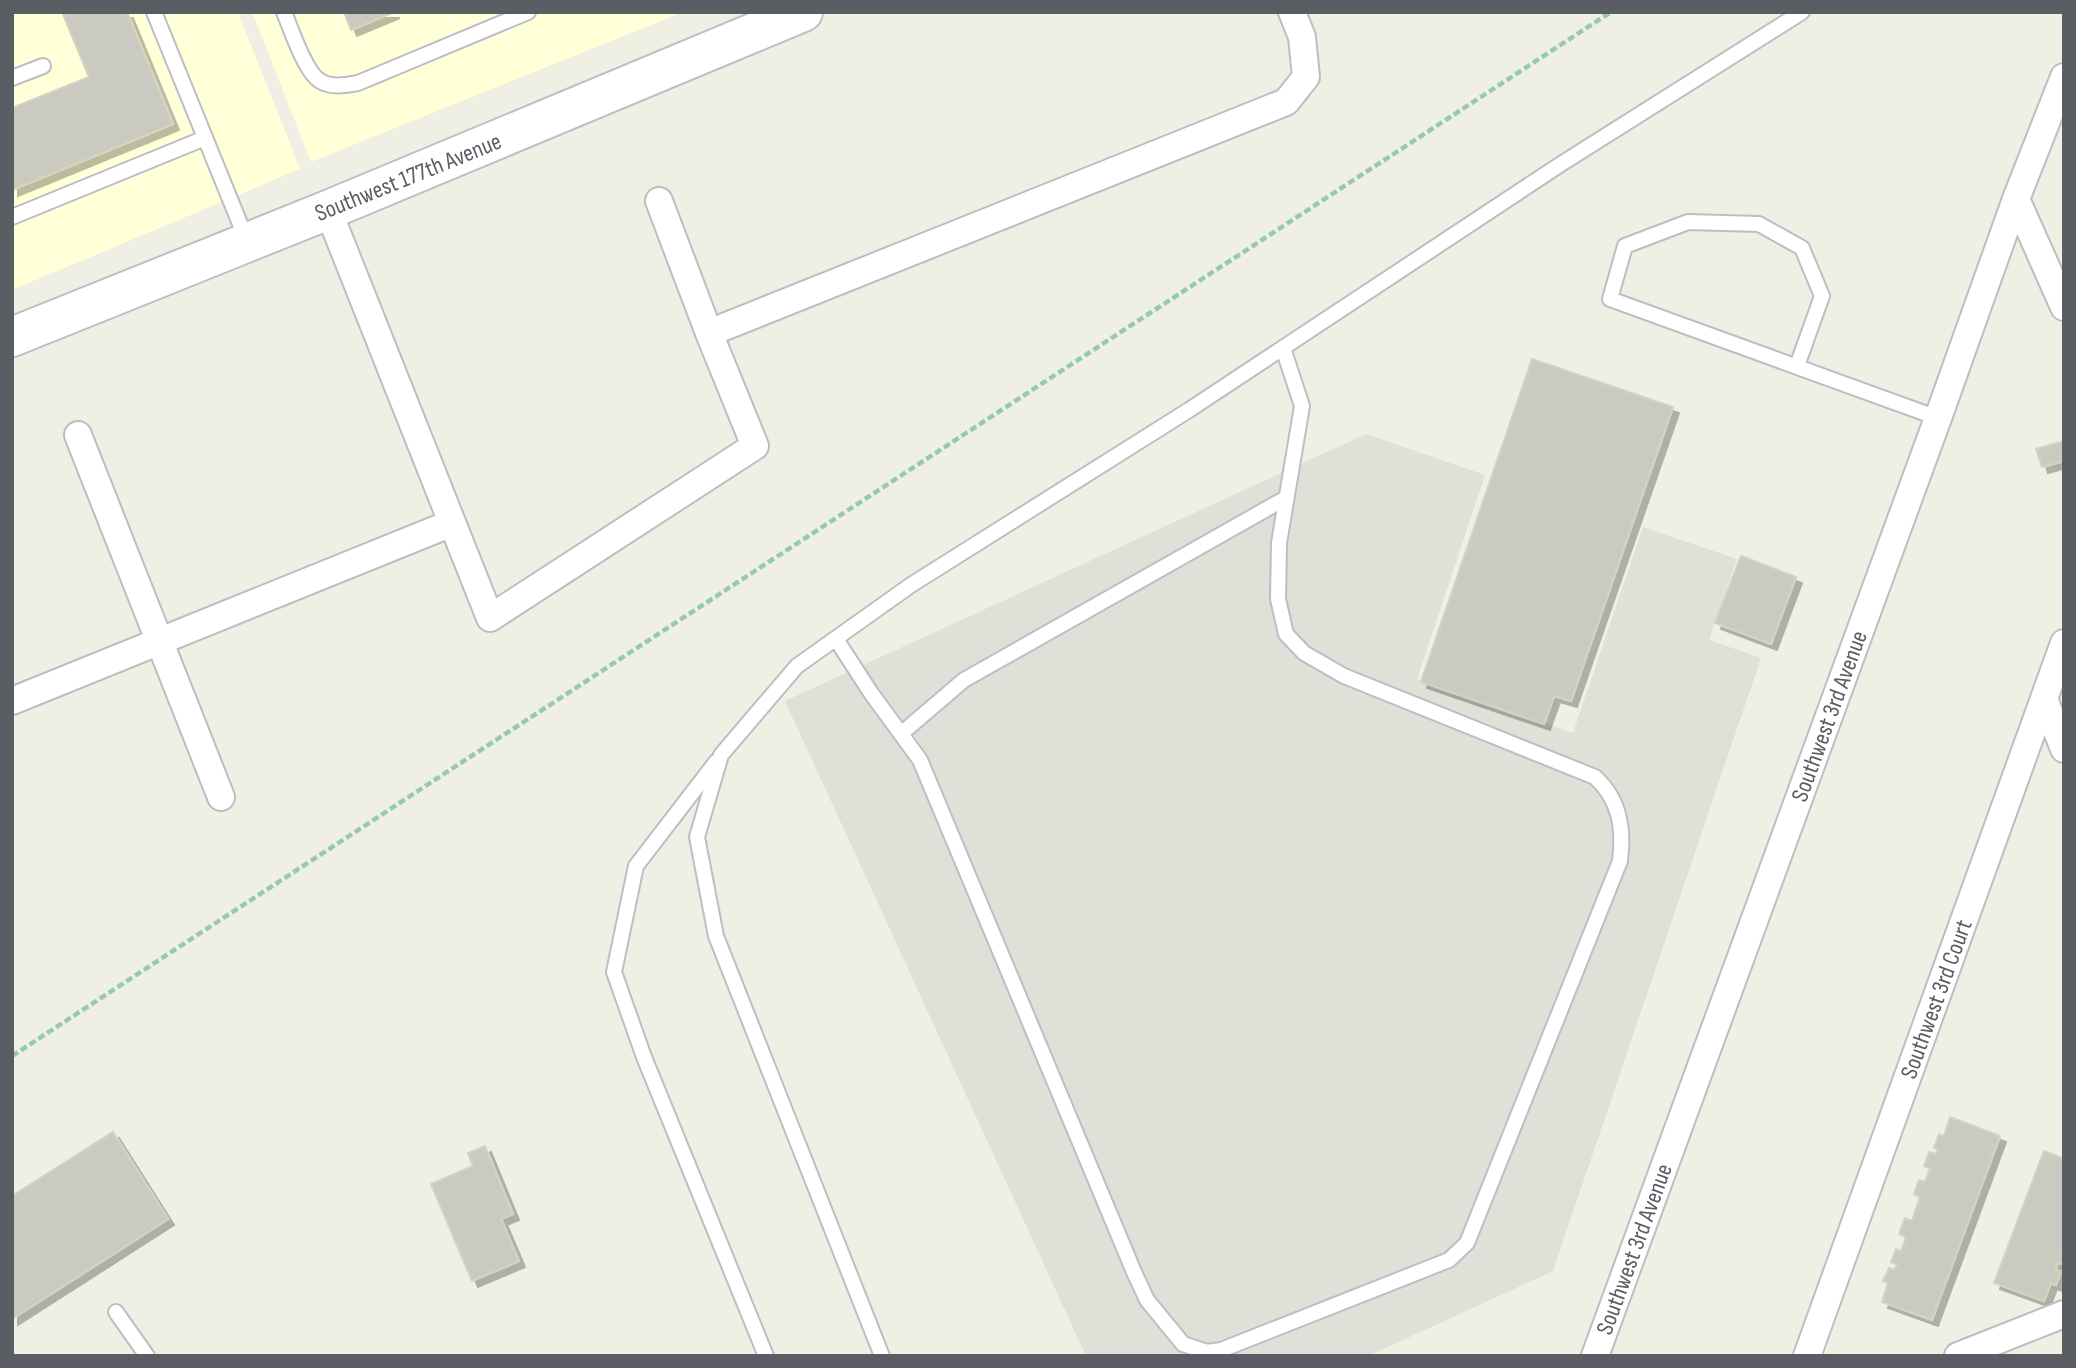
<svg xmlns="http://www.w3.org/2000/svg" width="2076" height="1368" viewBox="0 0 2076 1368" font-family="'Sofia Sans Condensed',sans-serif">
  <defs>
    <filter id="shadow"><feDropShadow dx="6" dy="6" stdDeviation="0" flood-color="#0004"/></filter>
  </defs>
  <rect width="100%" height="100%" fill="#efefe3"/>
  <!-- commercial -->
  <g fill="#ffffd8">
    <path d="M 12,12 L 238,12 L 300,169 L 12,290 Z"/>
    <path d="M 252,12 L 683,12 L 311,162 Z"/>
  </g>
  <!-- industrial -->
  <path fill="#dfe0d7" d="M 1366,434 L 1485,475 L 1417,679 L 1573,733 L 1643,527 L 1737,559 L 1709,640 L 1761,658 L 1553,1271 L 1368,1356 L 1086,1356 L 785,701 Z"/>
  <!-- building -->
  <g fill="#cacac0" stroke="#d4d3c0" stroke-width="2" filter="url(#shadow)">
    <path d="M 62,12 L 127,12 L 173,124 L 12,190 L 12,108 L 89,77 Z"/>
    <path d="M 344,12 L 394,12 L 351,30 Z"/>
    <path d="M 1532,359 L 1673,407 L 1571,701 L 1554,696 L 1544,724 L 1421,682 Z"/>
    <path d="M 2064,441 L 2064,461 L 2042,467 L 2036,449 Z"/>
    <path d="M 1741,556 L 1796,577 L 1771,644 L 1715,623 Z"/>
    <path d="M 1950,1117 L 2000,1136 L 1932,1320 L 1882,1302 L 1888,1283 L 1883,1281 L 1889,1268 L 1894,1270 L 1897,1265 L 1891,1262 L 1896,1249 L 1901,1251 L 1906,1237 L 1899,1234 L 1905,1218 L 1912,1221 L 1920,1197 L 1914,1194 L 1919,1180 L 1925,1182 L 1930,1168 L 1924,1166 L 1929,1152 L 1936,1154 L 1938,1149 L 1934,1148 L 1939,1134 L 1944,1136 Z"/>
    <path d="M 113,1132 L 168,1219 L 12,1319 L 12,1196 Z"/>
    <path d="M 485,1146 L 513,1214 L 501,1219 L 519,1261 L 472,1281 L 431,1184 L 473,1166 L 468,1153 Z"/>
    <path d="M 2044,1151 L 2064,1159 L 2064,1245 L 2062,1251 L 2064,1252 L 2064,1264 L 2058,1263 L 2055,1269 L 2061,1272 L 2056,1285 L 2051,1283 L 2044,1301 L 1994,1283 Z"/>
  </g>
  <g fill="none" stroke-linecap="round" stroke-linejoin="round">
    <!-- lane casing -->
    <g stroke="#bdbec5" stroke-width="18">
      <g id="lane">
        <path d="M 154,12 L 247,241"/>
        <path d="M 284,12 C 291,29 305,72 320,81 C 331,88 346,85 358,83 L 528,12"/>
        <path d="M 12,78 L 43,66"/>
        <path d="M 12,217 L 205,138"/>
        <path d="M 1797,366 L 1822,296 L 1802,248 L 1759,224 L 1688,222 L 1625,246 L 1610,299 L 1938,418"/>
        <path d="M 836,639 L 871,693 L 920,760 L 1134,1272 L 1147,1300 L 1183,1344 L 1207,1352 L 1221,1350 L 1449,1260 L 1467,1243 L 1620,861 C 1624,829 1620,800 1595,777 L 1344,676 L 1304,653 L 1286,634 L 1278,599 L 1279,543 L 1302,406 L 1283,348"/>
        <path d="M 902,733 L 964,680 L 1286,498"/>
        <path d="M 716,762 L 636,866 L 614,972 L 644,1057 L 766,1356"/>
        <path d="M 116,1312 L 147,1356"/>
        <path d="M 882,1356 L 716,936 L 697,837 L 721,755 L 797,666 L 911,585 L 1189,410 L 1561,164 L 1802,12"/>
      </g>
    </g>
    <!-- street casing -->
    <g stroke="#bdbec5" stroke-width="30">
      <g id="street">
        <path d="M 2016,199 L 2064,307"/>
        <path d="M 659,201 L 709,333"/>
        <path d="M 328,210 L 490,618 L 755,446 L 709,333 L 1286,102 L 1306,77 L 1302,37 L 1292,12"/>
        <path d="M 78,435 L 221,797"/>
        <path d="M 2044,699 L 2064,749"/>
        <path d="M 12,701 L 452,523"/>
        <path d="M 1595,1356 L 1938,418 L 2016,199 L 2064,77"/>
        <path d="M 1807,1356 L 2064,643"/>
        <path d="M 1958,1356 L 2064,1314"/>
      </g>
    </g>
    <!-- secondary casing -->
    <g stroke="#bdbfc7" stroke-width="42">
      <path id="secondary" d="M 12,337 L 328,210 L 803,12"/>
    </g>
    <!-- path -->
    <path stroke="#95cab1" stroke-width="4.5" stroke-dasharray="7 3.5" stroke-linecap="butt" d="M 12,1056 L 1611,12"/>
    <!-- lane -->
    <use href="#lane" stroke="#fff" stroke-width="14"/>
    <!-- street -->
    <use href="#street" stroke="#fff" stroke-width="26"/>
    <!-- secondary -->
    <use href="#secondary" stroke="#fff" stroke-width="38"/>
  </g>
  <g text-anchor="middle" stroke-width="7" stroke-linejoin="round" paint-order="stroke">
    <!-- street labels -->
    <g font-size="24" fill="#5b5d65" stroke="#fff">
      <text transform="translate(408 177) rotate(-22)" y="8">Southwest 177th Avenue</text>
      <text transform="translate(1829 716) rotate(-70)" y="8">Southwest 3rd Avenue</text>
      <text transform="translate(1936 999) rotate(-70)" y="8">Southwest 3rd Court</text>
      <text transform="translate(1634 1249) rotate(-70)" y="8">Southwest 3rd Avenue</text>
    </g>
  </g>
  <!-- border -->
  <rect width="2076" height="1368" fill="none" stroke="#5b5d65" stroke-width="28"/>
</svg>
